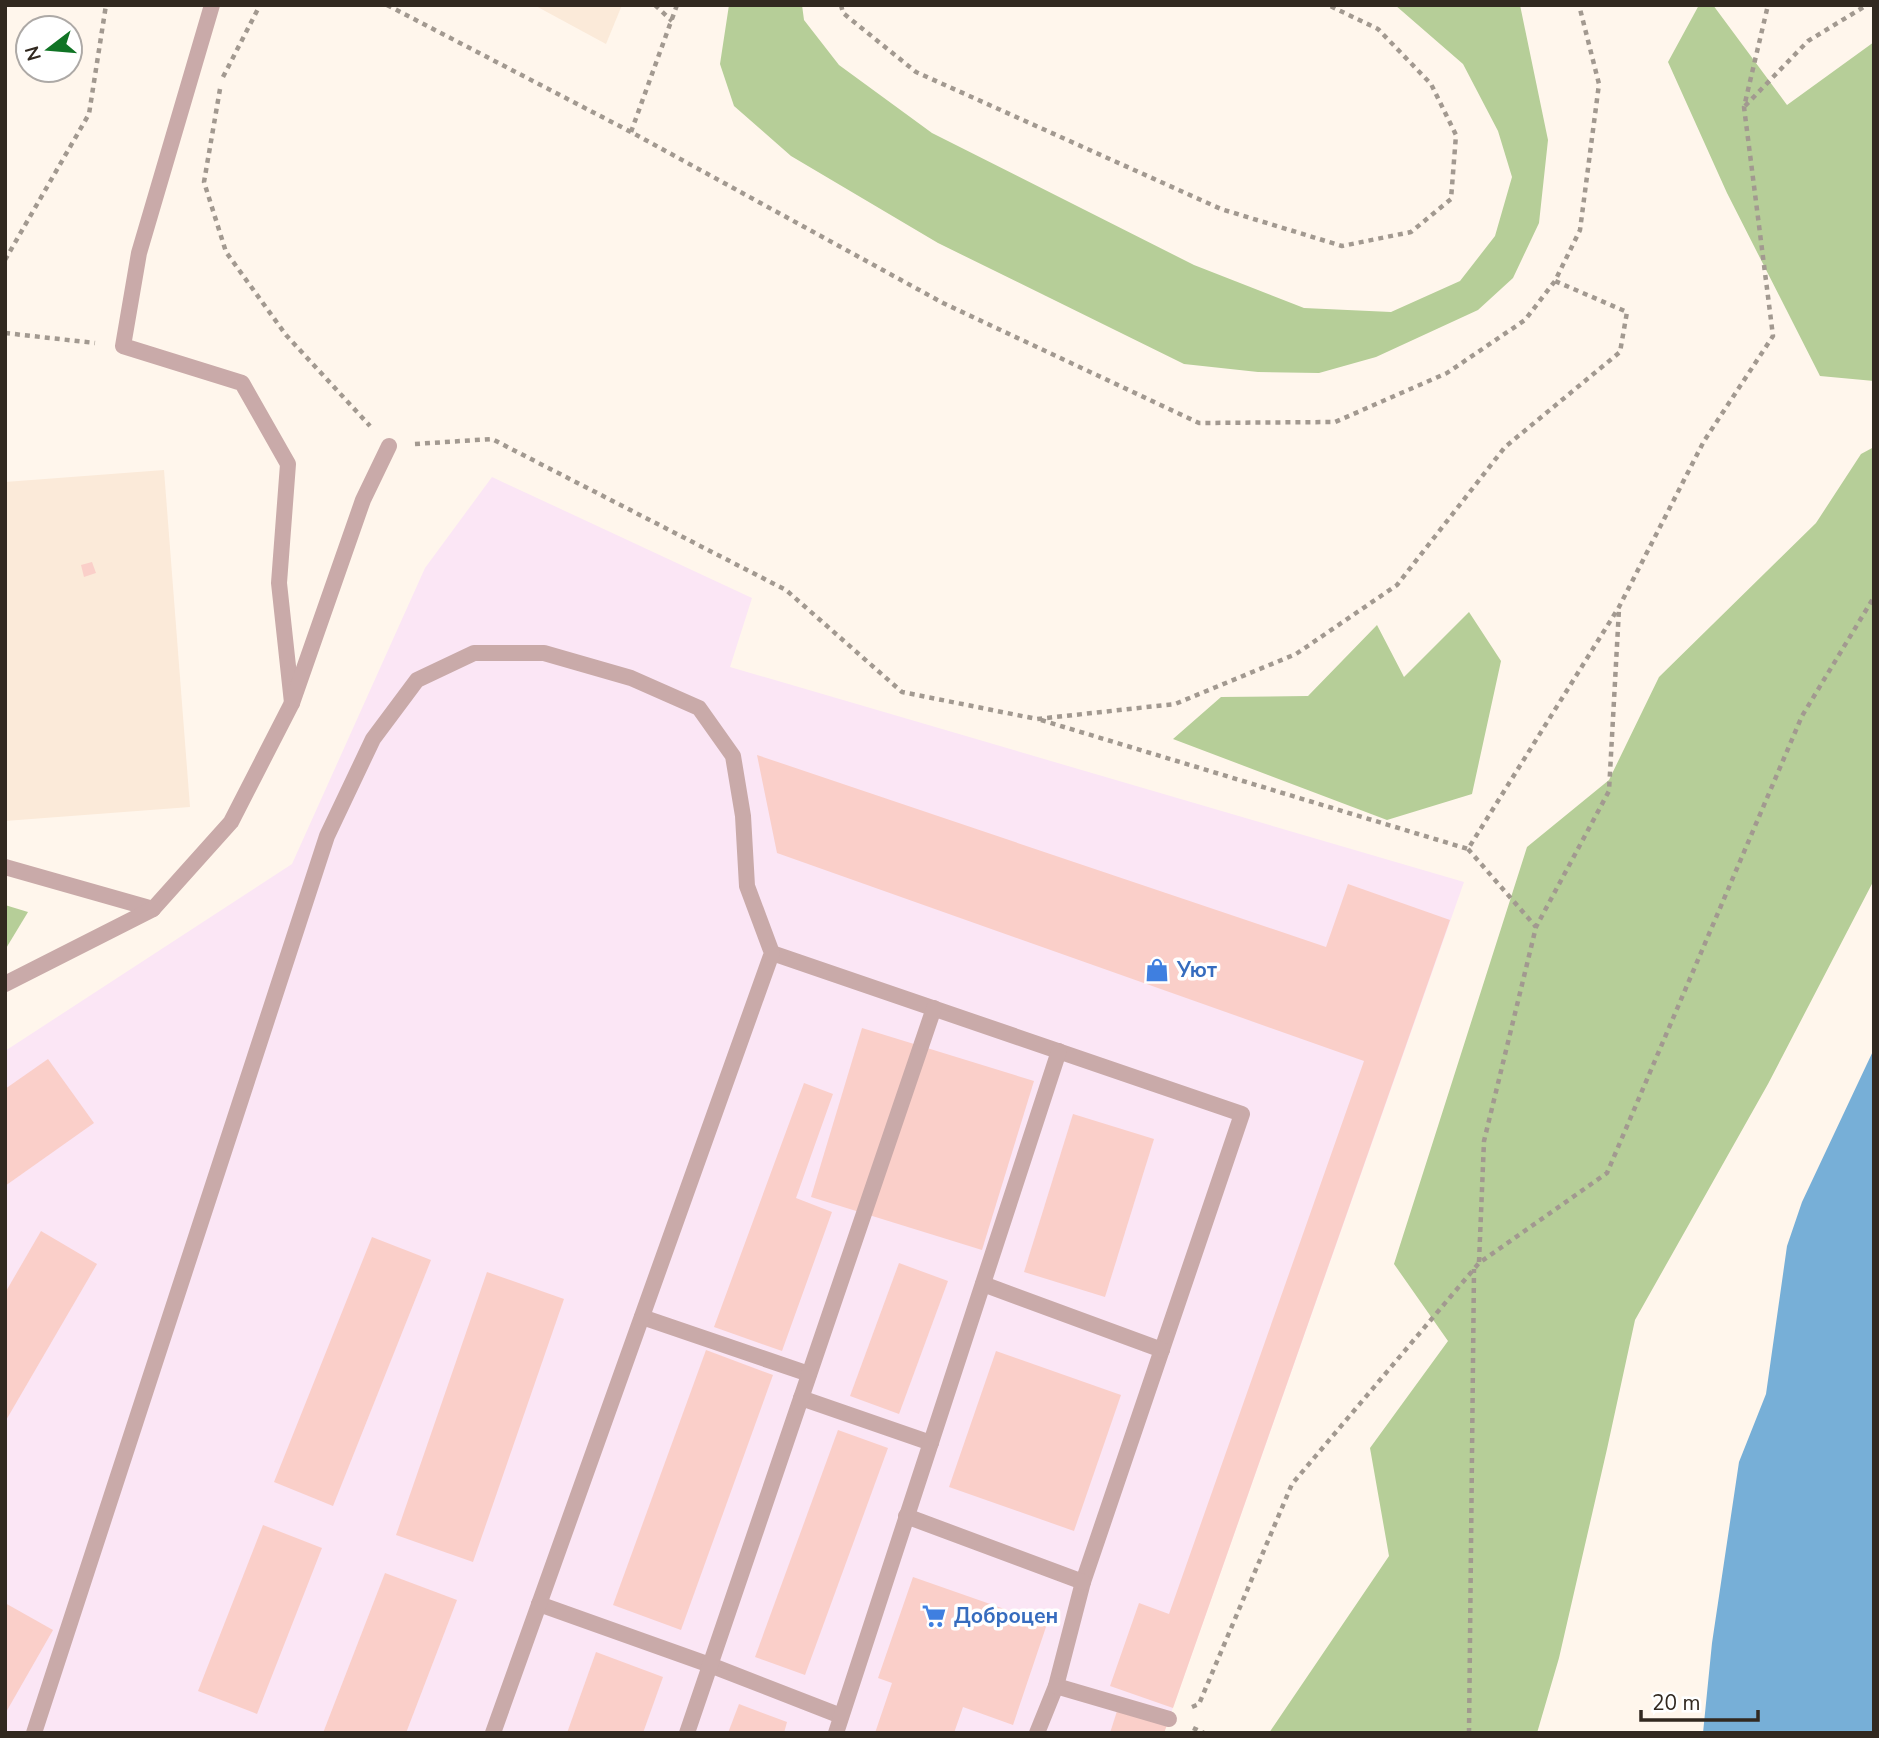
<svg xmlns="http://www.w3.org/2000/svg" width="1879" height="1738" viewBox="0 0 1879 1738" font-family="'Nunito Sans',sans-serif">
  <rect width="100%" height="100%" fill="#fff6ec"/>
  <!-- commercial -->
  <path fill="#fbe6f5" d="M 492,477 L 752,598 L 730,667 L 1464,882 L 1164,1733 L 5,1733 L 5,1051 L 292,864 L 425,568 Z"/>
  <!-- built -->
  <g fill="#fbead9">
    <path d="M 534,5 L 622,5 L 606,44 Z"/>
    <path d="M 164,470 L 190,807 L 5,821 L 5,482 Z"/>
  </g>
  <!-- green -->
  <g fill="#b6ce98">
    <path d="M 729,5 L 802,5 L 804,20 L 839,65 L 932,133 L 1194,265 L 1304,308 L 1391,312 L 1460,281 L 1495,236 L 1512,177 L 1498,131 L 1463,64 L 1395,5 L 1520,5 L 1548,140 L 1539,223 L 1513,278 L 1478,310 L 1376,357 L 1319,373 L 1258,372 L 1184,364 L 938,243 L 791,156 L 734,106 L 720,64 Z"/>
    <path d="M 1699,5 L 1713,5 L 1787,105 L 1874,42 L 1874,381 L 1820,376 L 1727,193 L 1668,62 Z"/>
    <path d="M 1874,447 L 1874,880 L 1768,1084 L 1635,1320 L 1607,1449 L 1559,1658 L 1537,1733 L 1269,1733 L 1389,1556 L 1370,1448 L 1448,1341 L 1394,1264 L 1527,847 L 1609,780 L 1659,677 L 1816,523 L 1861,454 Z"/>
    <path d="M 1469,612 L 1501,661 L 1472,794 L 1387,820 L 1173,739 L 1221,697 L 1308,696 L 1377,625 L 1404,677 Z"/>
    <path d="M 5,905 L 28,912 L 5,950 Z"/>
  </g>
  <!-- water -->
  <path fill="#77afd7" d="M 1874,1049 L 1874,1733 L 1703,1733 L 1712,1643 L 1739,1462 L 1766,1394 L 1787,1246 L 1802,1202 Z"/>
  <!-- building -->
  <g fill="#facfc9">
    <path d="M 92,562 L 96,573 L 84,577 L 81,565 Z"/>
    <path d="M 757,755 L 1326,947 L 1348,884 L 1450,920 L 1173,1708 L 1110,1686 L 1139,1603 L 1169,1614 L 1364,1061 L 777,853 Z"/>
    <path d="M 862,1028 L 1034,1081 L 982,1250 L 811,1197 Z"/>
    <path d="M 48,1059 L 94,1123 L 5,1186 L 5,1089 Z"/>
    <path d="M 804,1083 L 833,1094 L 796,1198 L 832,1212 L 782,1351 L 714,1327 Z"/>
    <path d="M 1073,1114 L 1154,1139 L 1105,1297 L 1024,1272 Z"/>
    <path d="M 41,1231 L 97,1264 L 5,1422 L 5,1293 Z"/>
    <path d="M 372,1237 L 431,1260 L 333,1506 L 274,1482 Z"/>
    <path d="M 899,1263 L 948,1281 L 899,1414 L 850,1396 Z"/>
    <path d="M 487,1272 L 564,1299 L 473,1562 L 396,1535 Z"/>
    <path d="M 706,1350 L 773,1375 L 681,1630 L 613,1605 Z"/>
    <path d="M 996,1351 L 1121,1395 L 1074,1531 L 949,1487 Z"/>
    <path d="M 838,1430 L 888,1448 L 805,1675 L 755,1657 Z"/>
    <path d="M 263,1525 L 322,1548 L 257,1714 L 198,1691 Z"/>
    <path d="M 385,1573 L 457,1600 L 406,1733 L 323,1733 Z"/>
    <path d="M 913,1577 L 1047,1624 L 1013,1725 L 963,1707 L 954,1733 L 875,1733 L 892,1683 L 878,1678 Z"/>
    <path d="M 5,1603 L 53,1630 L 5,1714 Z"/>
    <path d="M 596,1652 L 663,1677 L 643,1733 L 567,1733 Z"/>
    <path d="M 739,1704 L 787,1722 L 784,1733 L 728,1733 Z"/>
    <path d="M 1118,1708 L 1167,1725 L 1164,1733 L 1110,1733 Z"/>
  </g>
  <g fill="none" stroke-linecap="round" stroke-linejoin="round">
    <!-- path -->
    <g stroke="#a29990" stroke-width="4.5" stroke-dasharray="5 5" stroke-linecap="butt">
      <path d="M 387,5 L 631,132 L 943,303 L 1199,423 L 1335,422 L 1447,373 L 1525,320 L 1555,281 L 1580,230 L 1599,84 L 1579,5"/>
      <path d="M 655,5 L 672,21"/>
      <path d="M 841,5 L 843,13 L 916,72 L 1221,209 L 1342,246 L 1411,232 L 1451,199 L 1456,135 L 1431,84 L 1378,29 L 1328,5"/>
      <path d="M 223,77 L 260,5"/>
      <path d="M 220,89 L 204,182 L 226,252 L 286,335 L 370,426"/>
      <path d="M 1745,106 L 1808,41 L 1867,5"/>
      <path d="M 631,132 L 677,5"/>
      <path d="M 5,260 L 89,114 L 106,5"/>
      <path d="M 5,333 L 95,343"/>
      <path d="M 415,444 L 492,439 L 786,590 L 902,692 L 1037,719 L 1175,704 L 1296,654 L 1397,585 L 1505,447 L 1620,352 L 1627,312 L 1555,281"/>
      <path d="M 1041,720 L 1468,849 L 1619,607 L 1704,441 L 1773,336 L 1744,107 L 1768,5"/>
      <path d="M 1468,849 L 1536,927"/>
      <path d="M 1479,1262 L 1484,1141 L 1536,927 L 1609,791 L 1619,609"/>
      <path d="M 1192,1707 L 1199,1704 L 1292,1484 L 1479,1263 L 1607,1173 L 1802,716 L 1874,597"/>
      <path d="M 1193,1728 L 1204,1733"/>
      <path d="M 1469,1733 L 1474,1269"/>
    </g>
    <!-- lane -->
    <g stroke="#c9aaa9" stroke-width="16">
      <path d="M 212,5 L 139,253 L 123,346 L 242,383 L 288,464 L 279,583 L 292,703"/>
      <path d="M 5,867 L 153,909"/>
      <path d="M 772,953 L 1242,1114 L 1083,1582 L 1056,1686 L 1037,1733"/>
      <path d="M 5,984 L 153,909 L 231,822 L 292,703 L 363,500 L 389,446"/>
      <path d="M 983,1284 L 1162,1350"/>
      <path d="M 642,1317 L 809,1374"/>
      <path d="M 801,1398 L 931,1443"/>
      <path d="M 906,1516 L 1083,1582"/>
      <path d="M 539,1604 L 710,1665 L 841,1716"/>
      <path d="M 1056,1686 L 1169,1719"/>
      <path d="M 34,1733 L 327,836 L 373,739 L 417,680 L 474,653 L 544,653 L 631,678 L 699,708 L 733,756 L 743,816 L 747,886 L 772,953 L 493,1733"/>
      <path d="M 687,1733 L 934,1008"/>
      <path d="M 836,1733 L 1059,1051"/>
    </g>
  </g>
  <!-- icons -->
  <defs>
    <g id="shop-bare" transform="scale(1.89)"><path d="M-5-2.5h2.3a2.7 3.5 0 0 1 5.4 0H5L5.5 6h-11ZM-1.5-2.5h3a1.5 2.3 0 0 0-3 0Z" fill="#3f7fe0" stroke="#fff" stroke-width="2.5" paint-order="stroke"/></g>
    <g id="supermarket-bare" transform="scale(1.89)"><path d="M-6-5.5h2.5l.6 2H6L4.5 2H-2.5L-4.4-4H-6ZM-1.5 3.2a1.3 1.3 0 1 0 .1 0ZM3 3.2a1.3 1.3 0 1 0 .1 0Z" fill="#3f7fe0" stroke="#fff" stroke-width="2.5" paint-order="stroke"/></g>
  </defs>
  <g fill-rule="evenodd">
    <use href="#shop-bare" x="1157" y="970"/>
    <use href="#supermarket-bare" x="934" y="1616"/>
  </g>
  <g text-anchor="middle" stroke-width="7" stroke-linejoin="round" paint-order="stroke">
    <!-- shop labels -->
    <g font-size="21" font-weight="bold" fill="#366cbe" stroke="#fff" text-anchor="start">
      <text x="1177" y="977">Уют</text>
      <text x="954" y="1623">Доброцен</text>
    </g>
  </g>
  <!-- border -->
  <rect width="1879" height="1738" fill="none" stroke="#322920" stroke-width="14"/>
  <!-- north arrow -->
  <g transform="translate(49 49) rotate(254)"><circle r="33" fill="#ffffff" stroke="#ada9a6" stroke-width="2"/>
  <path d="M0-5L12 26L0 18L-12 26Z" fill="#107425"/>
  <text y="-10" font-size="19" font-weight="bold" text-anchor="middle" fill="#322920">N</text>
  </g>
  <!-- scale -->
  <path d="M1641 1710v10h117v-10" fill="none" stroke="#322920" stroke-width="3.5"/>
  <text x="1652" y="1710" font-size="21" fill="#322920" stroke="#ffffff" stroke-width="5" paint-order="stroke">20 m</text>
</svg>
